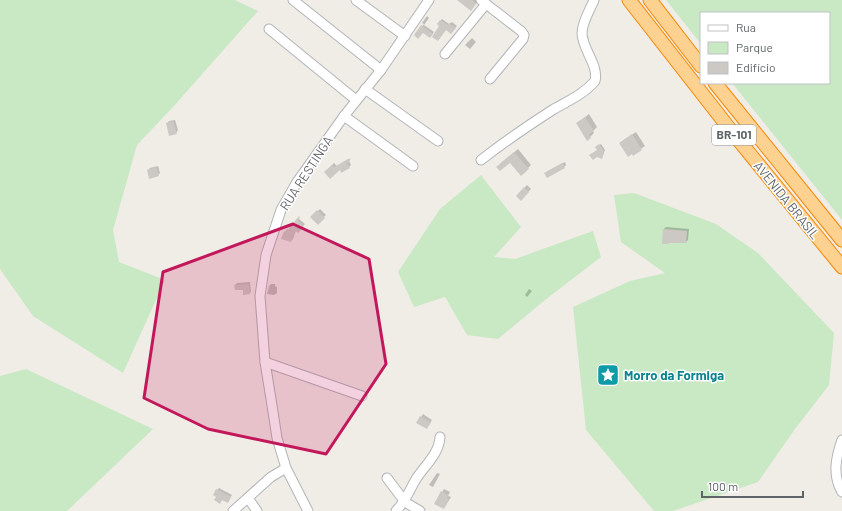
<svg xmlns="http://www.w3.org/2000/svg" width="842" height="511" viewBox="0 0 842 511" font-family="Barlow,sans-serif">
  <rect width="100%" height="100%" fill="#f0ede7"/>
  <!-- green -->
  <g fill="#c9e8c4">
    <path d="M 0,0 L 235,0 L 258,11 L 173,107 L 137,145 L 113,230 L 119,262 L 165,280 L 123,373 L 33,316 L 0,269 Z"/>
    <path d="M 666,0 L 842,0 L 842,220 L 732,83 L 829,83 L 829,13 L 701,13 L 701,44 Z"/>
    <path d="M 481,175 L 521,227 L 494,257 L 515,259 L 593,231 L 601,257 L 545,300 L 498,339 L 467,335 L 445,297 L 414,307 L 398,272 L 440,209 Z"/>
    <path d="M 634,193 L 716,224 L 758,253 L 834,333 L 829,385 L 795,429 L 758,482 L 673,511 L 654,511 L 586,430 L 573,307 L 630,281 L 665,273 L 621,242 L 614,195 Z"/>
    <path d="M 26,369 L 153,429 L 67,511 L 0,511 L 0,376 Z"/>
  </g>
  <!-- shadow -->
  <g fill="#0003">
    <path d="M 461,0 L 477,0 L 478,1 L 473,7 Z"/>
    <path d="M 427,16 L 429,18 L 424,25 L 434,32 L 430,37 L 423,32 L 415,35 L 424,24 L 422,23 Z"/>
    <path d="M 442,19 L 449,24 L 452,22 L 457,26 L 452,31 L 438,24 Z"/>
    <path d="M 472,38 L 476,42 L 470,49 L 465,45 Z"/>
    <path d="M 589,114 L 597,127 L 593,131 L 594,133 L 587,140 L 577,123 Z"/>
    <path d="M 175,120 L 178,130 L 176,133 L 167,124 L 169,121 Z"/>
    <path d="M 636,132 L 645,146 L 633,154 L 624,140 Z"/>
    <path d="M 601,144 L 605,150 L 602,158 L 596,147 Z"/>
    <path d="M 518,149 L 531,165 L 528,168 L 510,161 L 501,163 Z"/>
    <path d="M 351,158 L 349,161 L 351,165 L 349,167 L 325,172 L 334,163 L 337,166 Z"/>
    <path d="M 565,162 L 566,165 L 564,167 L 548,171 Z"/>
    <path d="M 158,166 L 160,173 L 158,175 L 148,170 L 150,168 Z"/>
    <path d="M 527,185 L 531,189 L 521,199 L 517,196 Z"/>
    <path d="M 320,209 L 326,215 L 318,223 L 312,217 Z"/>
    <path d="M 300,216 L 299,219 L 305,224 L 298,232 L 296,230 L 293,239 L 291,241 L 285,232 L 287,229 L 289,230 Z"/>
    <path d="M 666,227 L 689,229 L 688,240 L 686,242 L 663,243 L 664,229 Z"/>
    <path d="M 250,282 L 251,292 L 249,293 L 244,289 L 235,285 L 237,283 Z"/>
    <path d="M 271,284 L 275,284 L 275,286 L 277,287 L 277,293 L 274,295 L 267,294 L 269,286 Z"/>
    <path d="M 529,289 L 532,291 L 527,297 L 525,295 Z"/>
    <path d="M 423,414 L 432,420 L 429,425 L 418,422 Z"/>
    <path d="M 437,473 L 440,474 L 433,487 L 429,485 Z"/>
    <path d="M 219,488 L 232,495 L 229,500 L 223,499 L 220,502 L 217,496 L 217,490 Z"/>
    <path d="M 444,489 L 450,492 L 448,496 L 451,497 L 444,508 L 436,503 Z"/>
  </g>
  <!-- building -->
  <g fill="#ccc8c4">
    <path d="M 457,0 L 472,0 L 476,4 L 471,11 Z"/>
    <path d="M 440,20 L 448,25 L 449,23 L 456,28 L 451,34 L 446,30 L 438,41 L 432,37 L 439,26 L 437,24 Z"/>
    <path d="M 421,25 L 433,34 L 430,38 L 423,33 L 418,39 L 414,35 Z"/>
    <path d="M 585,117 L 594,131 L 589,134 L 591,138 L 587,141 L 576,123 Z"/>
    <path d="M 173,121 L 177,134 L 169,136 L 166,123 Z"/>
    <path d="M 632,134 L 642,150 L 633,156 L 632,154 L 628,157 L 619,143 Z"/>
    <path d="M 599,144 L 604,151 L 602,159 L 597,157 L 593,160 L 589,155 L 597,150 L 595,147 Z"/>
    <path d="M 514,152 L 529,169 L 521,176 L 510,163 L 500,171 L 496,167 Z"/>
    <path d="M 348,159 L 350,161 L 347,163 L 350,168 L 341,173 L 340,170 L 330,179 L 324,172 L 332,165 L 334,167 Z"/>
    <path d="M 562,163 L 565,168 L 547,178 L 544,173 Z"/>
    <path d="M 156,167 L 159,176 L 149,179 L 147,170 Z"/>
    <path d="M 524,187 L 529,192 L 521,201 L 516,196 Z"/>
    <path d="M 317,210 L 325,218 L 318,225 L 310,217 Z"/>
    <path d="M 299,216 L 298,221 L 304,227 L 298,233 L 295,231 L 291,242 L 281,239 L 284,231 L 286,232 Z"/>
    <path d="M 663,229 L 687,231 L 686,243 L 669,243 L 669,244 L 662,244 Z"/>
    <path d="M 249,284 L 250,294 L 243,295 L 243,290 L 235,290 L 234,285 Z"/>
    <path d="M 420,416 L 431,422 L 427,429 L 416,423 Z"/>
    <path d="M 216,489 L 231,497 L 228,503 L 222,500 L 220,504 L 214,500 L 216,497 L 213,495 Z"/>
    <path d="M 441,491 L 448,495 L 447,498 L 449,500 L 444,509 L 434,504 Z"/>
  </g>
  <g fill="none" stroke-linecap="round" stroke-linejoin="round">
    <!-- minor casing -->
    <g stroke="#b2b5b9" stroke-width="11">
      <g id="minor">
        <path d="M 293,0 L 381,70"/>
        <path d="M 356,0 L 405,36"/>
        <path d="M 481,0 L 521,31 L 524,35 L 523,39 L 490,79"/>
        <path d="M 269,29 L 356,100"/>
        <path d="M 445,54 L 486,4"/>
        <path d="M 365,89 L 438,141"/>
        <path d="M 344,116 L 413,166"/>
        <path d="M 481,160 C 504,142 529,125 554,109 C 568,101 584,94 595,81 C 599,65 582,49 582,33 C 582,22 590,10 594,0"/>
        <path d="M 265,362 L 362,396"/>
        <path d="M 842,440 C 836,457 832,475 842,492"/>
        <path d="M 387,478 L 405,502 L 420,511"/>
        <path d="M 248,498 L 257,511"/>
        <path d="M 233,511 L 271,477 L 286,468"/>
        <path d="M 308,511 L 286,468 L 277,438 L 271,399 L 265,362 L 260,296 L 266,255 L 281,210 L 297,182 L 344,116 L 381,70 L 429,0"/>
        <path d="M 396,511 C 406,501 409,491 416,479 C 425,465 439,454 440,437"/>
      </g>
    </g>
    <!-- highway casing -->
    <g stroke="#f78600" stroke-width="15">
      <g id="highway">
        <path d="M 629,0 L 736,137 L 842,267"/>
        <path d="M 650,0 L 701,66"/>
        <path d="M 715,83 L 842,240"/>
      </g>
    </g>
    <!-- minor -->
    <use href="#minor" stroke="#fff" stroke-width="9"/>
    <!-- highway -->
    <use href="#highway" stroke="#fdd291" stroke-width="13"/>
  </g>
  <!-- marked area -->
  <path fill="#c2185b" fill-opacity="0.2" stroke="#c2185b" stroke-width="3" stroke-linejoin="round" d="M 293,224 L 369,259 L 386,364 L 326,454 L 208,429 L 144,398 L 163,272 Z"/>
  <!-- icons -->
  <defs>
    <g id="sight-square" transform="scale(1.15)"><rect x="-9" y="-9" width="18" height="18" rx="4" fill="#0f9aa8" stroke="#fff"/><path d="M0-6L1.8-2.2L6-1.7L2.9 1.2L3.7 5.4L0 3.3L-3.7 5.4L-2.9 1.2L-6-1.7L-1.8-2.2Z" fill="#fff"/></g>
  </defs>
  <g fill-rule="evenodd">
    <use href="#sight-square" x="608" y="375"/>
  </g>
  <g text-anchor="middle" stroke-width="3" stroke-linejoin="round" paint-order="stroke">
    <!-- shield labels -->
    <rect fill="#fff" stroke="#8e9295" stroke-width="1" x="712" y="125" width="44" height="20" rx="3"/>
    <g font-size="12" font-weight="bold" fill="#5e6367">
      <text x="734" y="139">BR-101</text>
    </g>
    <!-- street labels -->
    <g font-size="13" fill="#5e6367" stroke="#fff">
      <text transform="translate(306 173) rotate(-57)" y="5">RUA RESTINGA</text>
      <text transform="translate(787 200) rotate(51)" y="5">AVENIDA BRASIL</text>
    </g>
    <!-- culture labels -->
    <g font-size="13" font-weight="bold" fill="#0d838f" stroke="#fff" text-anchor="start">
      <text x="624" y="380">Morro da Formiga</text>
    </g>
  </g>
  <!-- legend -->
  <rect x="700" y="12" width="130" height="72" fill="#ffffff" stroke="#bfc1c2"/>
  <rect x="708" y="25" width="20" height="6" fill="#ffffff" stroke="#bfc1c2"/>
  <text x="736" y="32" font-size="12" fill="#5e6367">Rua</text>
  <rect x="708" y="42" width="20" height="12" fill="#c9e8c4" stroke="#bfc1c2"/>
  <text x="736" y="52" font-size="12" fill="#5e6367">Parque</text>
  <rect x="708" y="62" width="20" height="12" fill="#ccc8c4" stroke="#bfc1c2"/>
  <text x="736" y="72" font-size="12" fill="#5e6367">Edifício</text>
  <!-- scale -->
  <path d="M702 491v6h101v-6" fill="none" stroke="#5e6367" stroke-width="2"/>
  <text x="708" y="491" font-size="12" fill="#5e6367" stroke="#ffffff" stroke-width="3" paint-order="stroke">100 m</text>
</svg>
